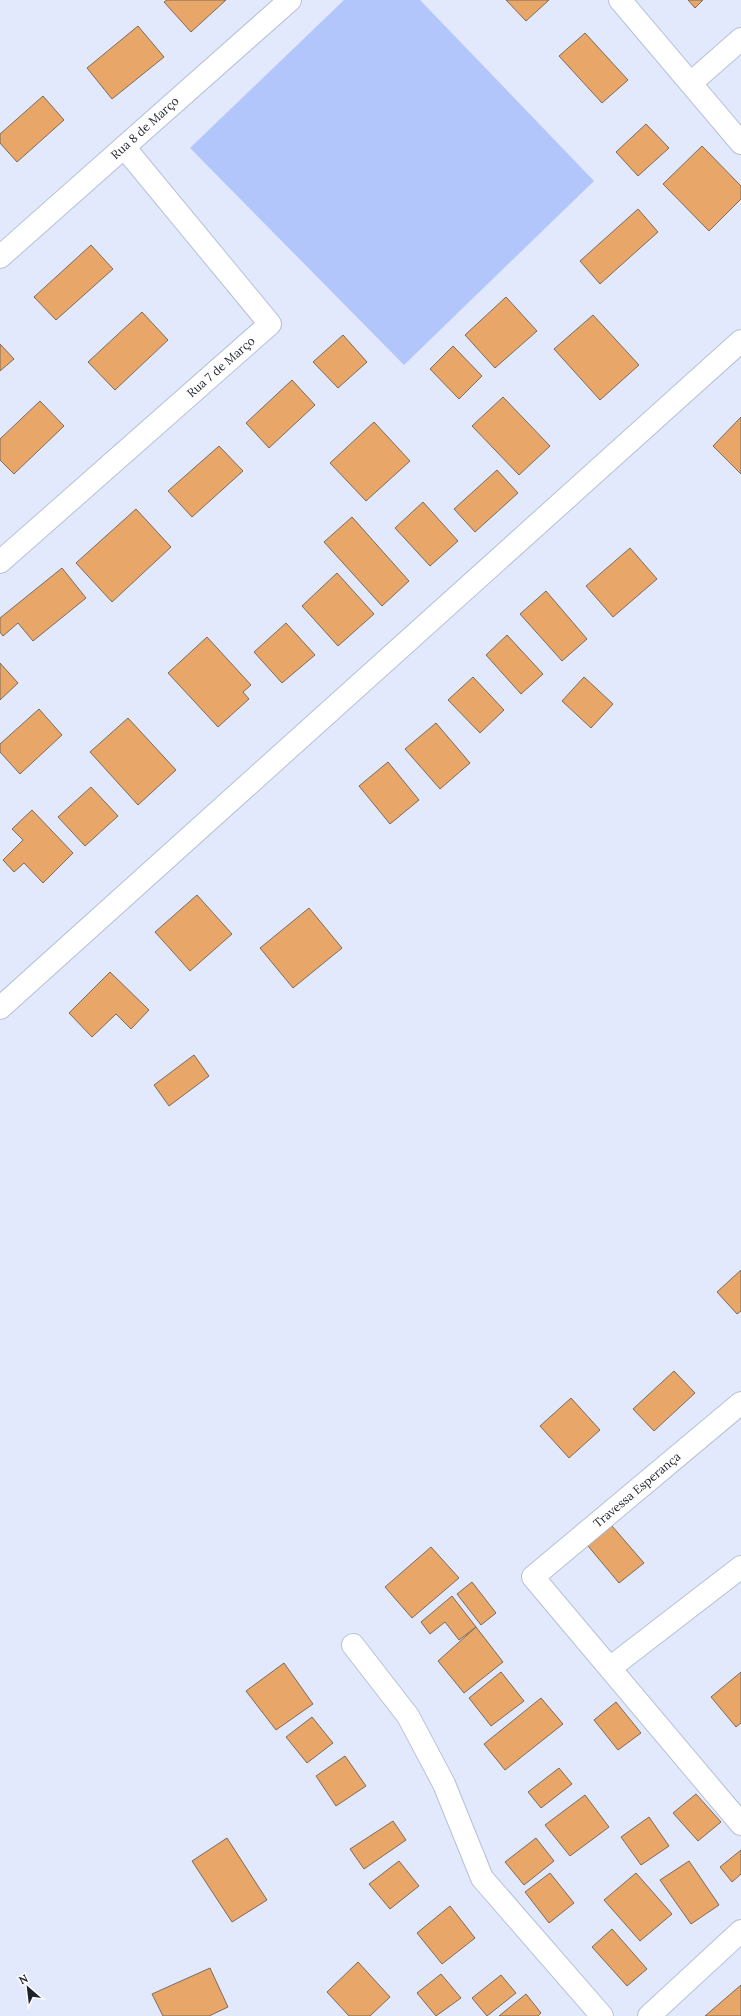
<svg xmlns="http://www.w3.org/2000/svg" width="741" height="2016" viewBox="0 0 741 2016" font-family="Lora,serif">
  <rect width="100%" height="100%" fill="#e2e9fd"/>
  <!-- green -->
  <path fill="#b3c6fc" d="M 344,0 L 420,0 L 594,181 L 404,365 L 190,148 Z"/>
  <!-- building -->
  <g fill="#e8a668" stroke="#7d6a59">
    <path d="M 167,0 L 226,0 L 191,32 L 164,2 Z"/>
    <path d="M 506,0 L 549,0 L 526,21 Z"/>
    <path d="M 688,0 L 703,0 L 695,8 Z"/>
    <path d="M 138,26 L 164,57 L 112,99 L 87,68 Z"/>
    <path d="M 585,33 L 628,80 L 602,103 L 559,56 Z"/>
    <path d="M 43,96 L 64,120 L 17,162 L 0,143 L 0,134 Z"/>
    <path d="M 646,124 L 669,148 L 638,176 L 616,152 Z"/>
    <path d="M 702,146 L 741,186 L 741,199 L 709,231 L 663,184 Z"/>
    <path d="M 638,209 L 658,232 L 600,284 L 580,261 Z"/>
    <path d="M 91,245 L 113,269 L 56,320 L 34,297 Z"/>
    <path d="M 506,297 L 537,331 L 495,368 L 465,335 Z"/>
    <path d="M 142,312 L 168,340 L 115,390 L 88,362 Z"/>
    <path d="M 593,315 L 639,365 L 600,400 L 554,349 Z"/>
    <path d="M 343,335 L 367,362 L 338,388 L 313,362 Z"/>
    <path d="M 0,344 L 14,359 L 0,371 Z"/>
    <path d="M 453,346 L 482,376 L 459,399 L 430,369 Z"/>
    <path d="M 292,380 L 315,405 L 269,448 L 246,423 Z"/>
    <path d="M 503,397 L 550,446 L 519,475 L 472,426 Z"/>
    <path d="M 40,401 L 64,426 L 14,474 L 0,460 L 0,439 Z"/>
    <path d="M 741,417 L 741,474 L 713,446 Z"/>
    <path d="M 374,422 L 410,461 L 366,501 L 330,463 Z"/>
    <path d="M 219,446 L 243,471 L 192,517 L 168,491 Z"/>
    <path d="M 497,470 L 518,493 L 475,532 L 454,509 Z"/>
    <path d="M 423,502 L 458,541 L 430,566 L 395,528 Z"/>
    <path d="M 136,509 L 171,547 L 112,602 L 76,563 Z"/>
    <path d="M 352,517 L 409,581 L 382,606 L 324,542 Z"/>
    <path d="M 630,548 L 657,579 L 613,617 L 586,586 Z"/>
    <path d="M 62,568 L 86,598 L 33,641 L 18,623 L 3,636 L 0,632 L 0,618 Z"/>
    <path d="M 337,573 L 374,614 L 338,646 L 302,606 Z"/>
    <path d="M 546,591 L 587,639 L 562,661 L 520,614 Z"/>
    <path d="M 286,623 L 315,655 L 282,683 L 254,652 Z"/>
    <path d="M 507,635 L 543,674 L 521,694 L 486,655 Z"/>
    <path d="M 207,637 L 251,685 L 243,692 L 249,699 L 218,727 L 168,673 Z"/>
    <path d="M 0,663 L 18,683 L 0,700 Z"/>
    <path d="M 473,677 L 504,710 L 480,733 L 448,700 Z"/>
    <path d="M 584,677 L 613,704 L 591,728 L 562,701 Z"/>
    <path d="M 39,709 L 62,735 L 20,774 L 0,752 L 0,744 Z"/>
    <path d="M 128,718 L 176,770 L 138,805 L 90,752 Z"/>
    <path d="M 436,723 L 470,763 L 440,789 L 405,749 Z"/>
    <path d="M 388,762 L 419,800 L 390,824 L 359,786 Z"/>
    <path d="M 91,787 L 118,816 L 85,846 L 58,817 Z"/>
    <path d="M 32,810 L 73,853 L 43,883 L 24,863 L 14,872 L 3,860 L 23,840 L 12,829 Z"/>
    <path d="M 197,895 L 232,934 L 190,971 L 155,932 Z"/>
    <path d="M 309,908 L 342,948 L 293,988 L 260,948 Z"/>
    <path d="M 110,972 L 149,1010 L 131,1029 L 116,1014 L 92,1037 L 69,1013 Z"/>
    <path d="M 194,1055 L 209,1076 L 169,1106 L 154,1085 Z"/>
    <path d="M 741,1270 L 741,1311 L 737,1314 L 717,1292 Z"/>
    <path d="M 674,1371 L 695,1393 L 654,1431 L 633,1409 Z"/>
    <path d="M 571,1398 L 600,1430 L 569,1458 L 540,1426 Z"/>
    <path d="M 612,1526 L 644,1563 L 619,1583 L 588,1546 Z"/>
    <path d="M 431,1547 L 459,1578 L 412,1618 L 385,1587 Z"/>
    <path d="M 472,1582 L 496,1613 L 481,1625 L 457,1594 Z"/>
    <path d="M 452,1596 L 476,1627 L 459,1640 L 445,1622 L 430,1634 L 421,1622 Z"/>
    <path d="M 476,1627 L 503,1662 L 464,1693 L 438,1661 Z"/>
    <path d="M 284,1663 L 313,1704 L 276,1730 L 246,1691 Z"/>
    <path d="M 501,1672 L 524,1701 L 491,1726 L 469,1698 Z"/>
    <path d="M 741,1672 L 741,1723 L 736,1727 L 711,1697 Z"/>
    <path d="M 541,1698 L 563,1724 L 505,1770 L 484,1744 Z"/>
    <path d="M 616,1702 L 641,1733 L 618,1750 L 594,1720 Z"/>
    <path d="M 312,1717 L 333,1743 L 307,1763 L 286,1737 Z"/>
    <path d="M 345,1756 L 366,1786 L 336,1806 L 316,1776 Z"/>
    <path d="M 559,1768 L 572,1784 L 541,1808 L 528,1792 Z"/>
    <path d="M 696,1794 L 721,1822 L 698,1841 L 673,1813 Z"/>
    <path d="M 585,1795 L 609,1827 L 570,1856 L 545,1825 Z"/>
    <path d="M 649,1817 L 669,1846 L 641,1865 L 621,1837 Z"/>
    <path d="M 393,1821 L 406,1840 L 364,1869 L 350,1849 Z"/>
    <path d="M 227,1838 L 267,1900 L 232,1922 L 192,1861 Z"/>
    <path d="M 536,1838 L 554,1861 L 524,1885 L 505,1862 Z"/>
    <path d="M 741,1850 L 741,1874 L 732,1882 L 720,1867 Z"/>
    <path d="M 399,1861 L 419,1886 L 390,1909 L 369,1884 Z"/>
    <path d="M 689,1861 L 719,1905 L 691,1924 L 660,1880 Z"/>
    <path d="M 550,1873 L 574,1903 L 549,1923 L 525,1892 Z"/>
    <path d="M 636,1873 L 672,1914 L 640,1941 L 604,1900 Z"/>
    <path d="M 450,1906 L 475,1938 L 442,1964 L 417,1933 Z"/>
    <path d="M 612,1929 L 647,1969 L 627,1986 L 592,1947 Z"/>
    <path d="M 358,1962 L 390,1997 L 370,2016 L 349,2016 L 327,1992 Z"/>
    <path d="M 210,1968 L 228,2007 L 209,2016 L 163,2016 L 152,1994 Z"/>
    <path d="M 441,1974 L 461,1998 L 436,2016 L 417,1993 Z"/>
    <path d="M 501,1975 L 516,1993 L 487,2016 L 472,1998 Z"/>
    <path d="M 741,1985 L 741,2016 L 705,2016 Z"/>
    <path d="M 526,1994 L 541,2013 L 538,2016 L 499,2016 Z"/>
  </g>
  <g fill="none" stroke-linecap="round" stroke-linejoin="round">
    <!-- minor casing -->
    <g stroke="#b7c0d7" stroke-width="24">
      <g id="minor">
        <path d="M 620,0 L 741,143"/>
        <path d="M 691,83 L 741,39"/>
        <path d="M 0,257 L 290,0"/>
        <path d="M 0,562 L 270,324 L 124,147"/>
        <path d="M 0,1008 L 741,341"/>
        <path d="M 741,1403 L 533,1577 L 741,1824"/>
        <path d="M 353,1645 L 408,1716 L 444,1784 L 482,1878 L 602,2016"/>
        <path d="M 610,1668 L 741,1567"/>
        <path d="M 649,2016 L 741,1931"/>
      </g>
    </g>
    <!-- minor -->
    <use href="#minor" stroke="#fff" stroke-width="22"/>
  </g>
  <g text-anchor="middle" stroke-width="3.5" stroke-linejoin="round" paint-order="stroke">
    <!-- street labels -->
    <g font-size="12" fill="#1f222b" stroke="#fff">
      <text transform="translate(145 128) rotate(-42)" y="4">Rua 8 de Março</text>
      <text transform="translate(221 367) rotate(-41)" y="4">Rua 7 de Março</text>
      <text transform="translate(637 1490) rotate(-40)" y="4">Travessa Esperança</text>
    </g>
  </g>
  <!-- north arrow -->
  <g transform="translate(28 1988) rotate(332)" stroke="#ffffff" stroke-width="3" paint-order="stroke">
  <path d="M0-3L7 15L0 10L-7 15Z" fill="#1f222b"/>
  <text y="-6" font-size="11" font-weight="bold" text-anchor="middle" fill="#1f222b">N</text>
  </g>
</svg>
